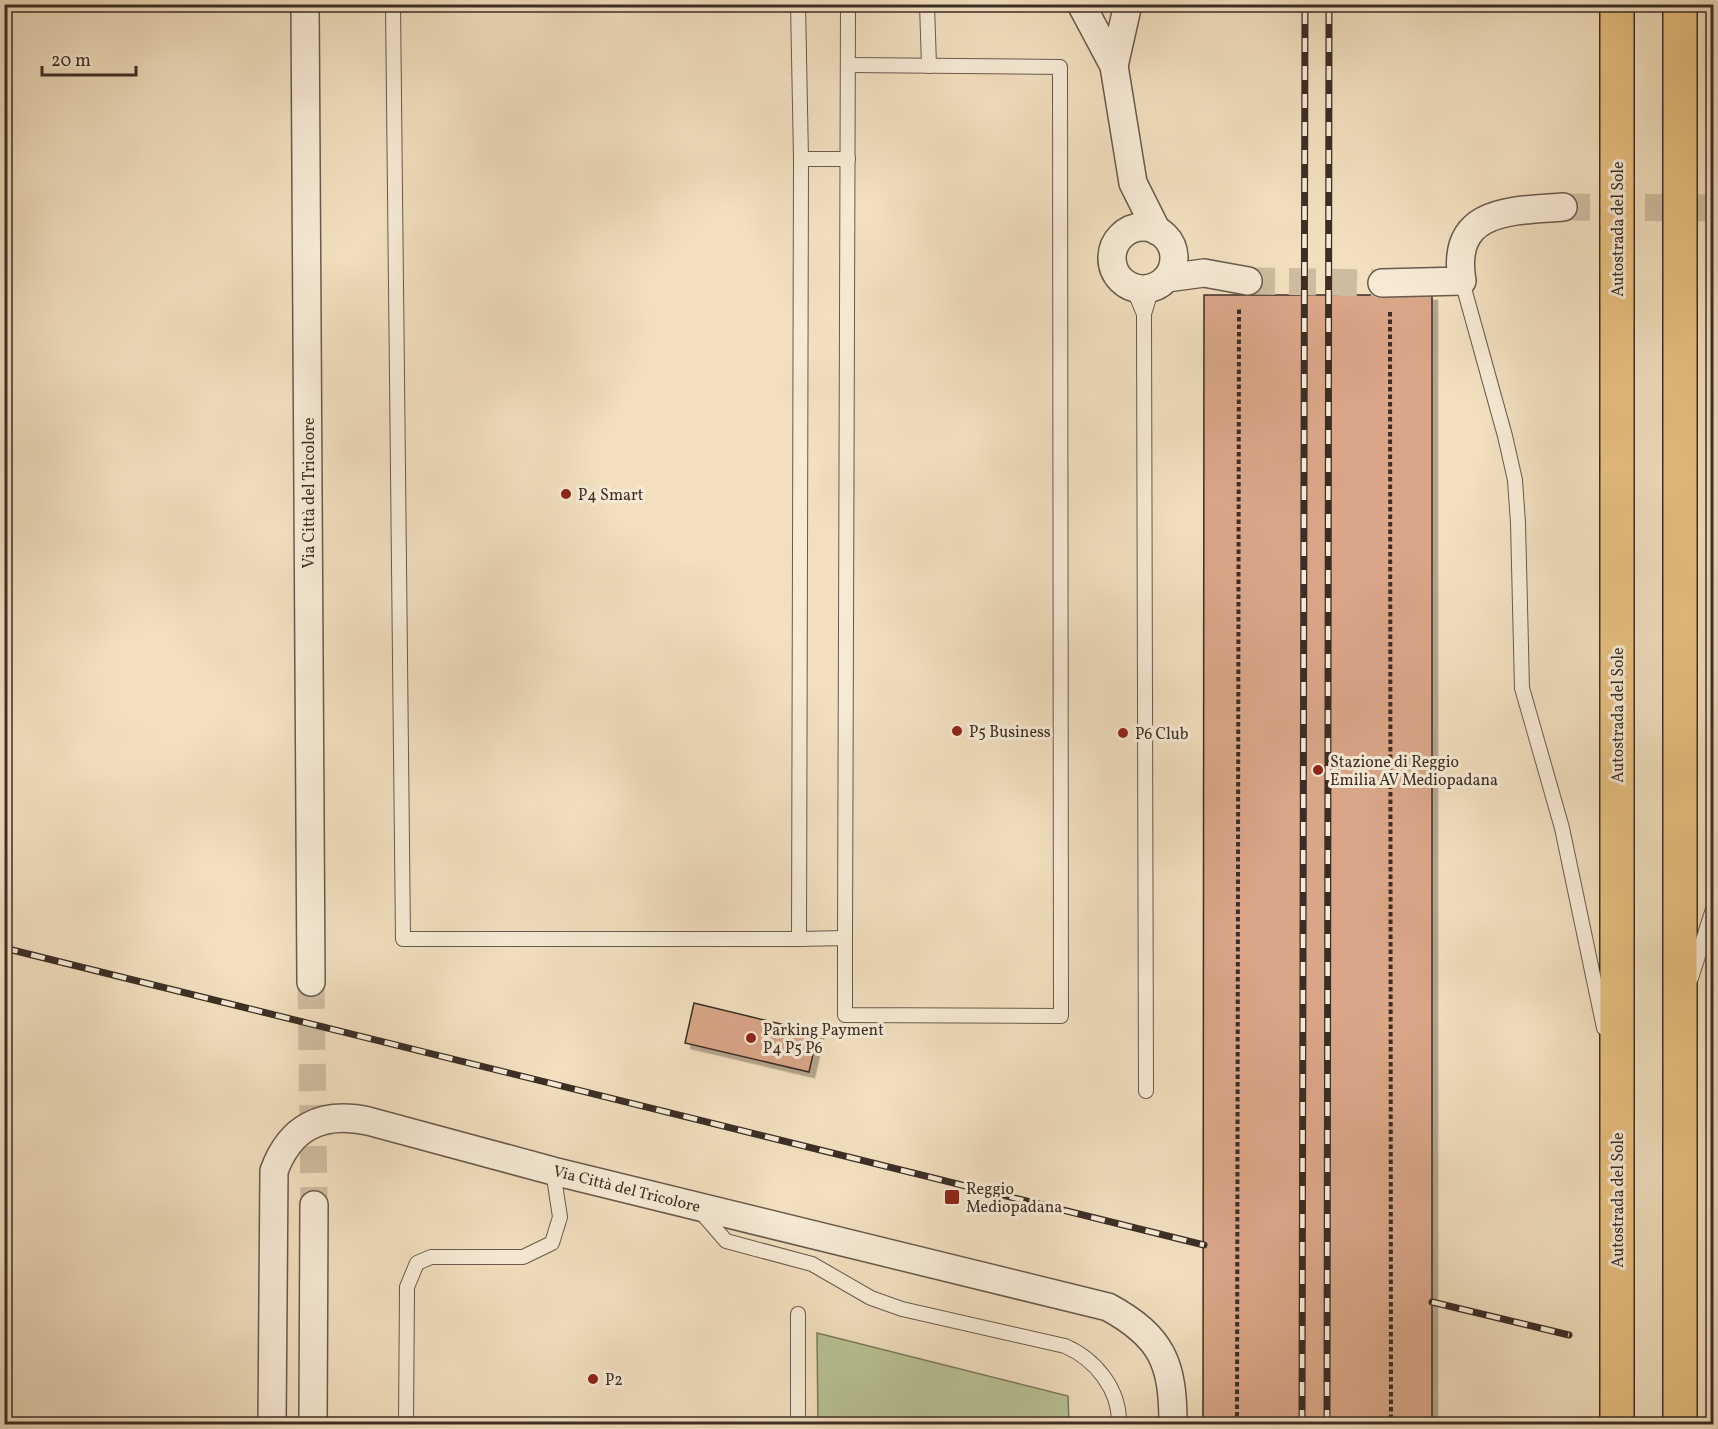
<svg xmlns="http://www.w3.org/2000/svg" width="1718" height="1429" viewBox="0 0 1718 1429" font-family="Vollkorn,serif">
  <defs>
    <filter id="shadow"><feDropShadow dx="5.5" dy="5.5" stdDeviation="0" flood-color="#0004"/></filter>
  </defs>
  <rect width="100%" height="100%" fill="#f1dfbe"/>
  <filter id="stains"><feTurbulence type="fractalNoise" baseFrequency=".00333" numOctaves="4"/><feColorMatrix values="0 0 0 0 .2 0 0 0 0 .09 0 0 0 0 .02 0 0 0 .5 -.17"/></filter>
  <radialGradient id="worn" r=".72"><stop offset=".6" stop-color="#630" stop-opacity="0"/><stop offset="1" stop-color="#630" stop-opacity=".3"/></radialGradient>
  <!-- green -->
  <path fill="#b8c293" stroke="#7a785c" stroke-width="1.5" d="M 817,1333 L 1068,1396 L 1069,1424 L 818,1424 Z"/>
  <!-- building -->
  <g fill="#d9a687" stroke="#3c2e26" stroke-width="1.5" filter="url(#shadow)">
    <path d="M 1204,295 L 1432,295 L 1432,1424 L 1203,1424 Z"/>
    <path d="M 694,1003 L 818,1033 L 809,1072 L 685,1043 Z"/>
  </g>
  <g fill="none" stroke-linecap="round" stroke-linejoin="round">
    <!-- minor-tunnel -->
    <g stroke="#cdbca0" stroke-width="27" stroke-dasharray="27 14" stroke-linecap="butt">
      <path d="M 1563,207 L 1714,208"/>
      <path d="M 1248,281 L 1382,283"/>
      <path d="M 311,982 L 314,1205"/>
    </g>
    <!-- service casing -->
    <g stroke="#695a4c" stroke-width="16">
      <g id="service">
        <path d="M 393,4 L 403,939 L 799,939 L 801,159 L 798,4"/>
        <path d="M 927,4 L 929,66"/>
        <path d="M 801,159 L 848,159"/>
        <path d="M 1462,281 L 1505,436 L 1515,480 L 1518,523 L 1522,688 L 1562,828 L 1604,1028"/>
        <path d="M 1133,288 L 1144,314 L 1152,288"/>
        <path d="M 1144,314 L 1146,1091"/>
        <path d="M 845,938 L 848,4"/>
        <path d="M 799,939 L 845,938 L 845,1015 L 1061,1016 L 1060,67 L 848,65"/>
        <path d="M 1691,978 L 1714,906"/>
        <path d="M 700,1211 L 726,1241 L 812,1264 L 871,1298 L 902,1309 L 1065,1346 C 1095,1359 1120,1389 1119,1424"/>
        <path d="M 798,1314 L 798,1424"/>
        <path d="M 406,1424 L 407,1287 L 417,1263 L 431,1257 L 523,1257 L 552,1243 L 560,1217 L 553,1171"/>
      </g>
    </g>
    <!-- minor casing -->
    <g stroke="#695a4c" stroke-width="30">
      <g id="minor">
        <path d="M 305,4 L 311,982"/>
        <path d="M 1081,4 L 1114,66 L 1133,183 L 1157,231"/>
        <path d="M 1114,66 L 1128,4"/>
        <circle cx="1143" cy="258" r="31"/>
        <path d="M 1167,278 L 1204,273 L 1248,281"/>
        <path d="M 1382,283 L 1462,281 C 1450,208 1512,211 1563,207"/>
        <path d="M 272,1424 L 274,1171 C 290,1127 322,1111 368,1121 L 553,1171 L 1108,1307 C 1163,1337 1173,1364 1173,1424"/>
        <path d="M 313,1424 L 314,1205"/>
      </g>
    </g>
    <!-- motorway casing -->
    <g stroke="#3c2e26" stroke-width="36">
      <g id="motorway">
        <path d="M 1617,4 L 1617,1424"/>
        <path d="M 1680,4 L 1680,1424"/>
      </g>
    </g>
    <!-- path -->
    <g stroke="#3c2e26" stroke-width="4" stroke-dasharray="4.5 3" stroke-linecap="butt">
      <path d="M 1390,312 L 1391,1424"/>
      <path d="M 1237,1424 L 1239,309"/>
    </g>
    <!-- service -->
    <use href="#service" stroke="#f6ead5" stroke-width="14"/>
    <!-- minor -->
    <use href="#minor" stroke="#f6ead5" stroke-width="27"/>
    <!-- motorway -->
    <use href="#motorway" stroke="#e8c07f" stroke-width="33"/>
    <!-- rail casing -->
    <g stroke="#3c2e26" stroke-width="7">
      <g id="rail">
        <path d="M 4,948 L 1204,1245"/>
        <path d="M 1432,1302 L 1569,1335"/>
        <path d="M 1302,1424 L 1305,4"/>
        <path d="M 1327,1424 L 1329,4"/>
      </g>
    </g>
    <!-- rail -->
    <use href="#rail" stroke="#f6ead5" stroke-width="4.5" stroke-dasharray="14" stroke-linecap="butt"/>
  </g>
  <!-- markers -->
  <g fill="#8f2418" stroke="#f6ead5" stroke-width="2">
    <circle cx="566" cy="494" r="6"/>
    <circle cx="957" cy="731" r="6"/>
    <circle cx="1123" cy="733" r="6"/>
    <circle cx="1318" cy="770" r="6"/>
    <circle cx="751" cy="1038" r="6"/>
    <rect x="944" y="1189" width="16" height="16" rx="3"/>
    <circle cx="593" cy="1379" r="6"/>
  </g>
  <g text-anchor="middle" stroke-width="6" stroke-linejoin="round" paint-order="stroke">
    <!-- street labels -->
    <g font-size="16" fill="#3c2e26" stroke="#f6ead5">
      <text transform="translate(1617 229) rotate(-90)" y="6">Autostrada del Sole</text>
      <text transform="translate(308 493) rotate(-90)" y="6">Via Città del Tricolore</text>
      <text transform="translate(1617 715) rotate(-90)" y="6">Autostrada del Sole</text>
      <text transform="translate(627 1188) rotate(14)" y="6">Via Città del Tricolore</text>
      <text transform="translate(1617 1200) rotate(-90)" y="6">Autostrada del Sole</text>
    </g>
    <!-- poi labels -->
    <g font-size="16" fill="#3c2e26" stroke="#f6ead5" text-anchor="start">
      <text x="578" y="500">P4 Smart</text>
      <text x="969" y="737">P5 Business</text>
      <text x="1135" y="739">P6 Club</text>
      <text x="1330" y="767">Stazione di Reggio<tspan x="1330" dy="18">Emilia AV Mediopadana</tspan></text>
      <text x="763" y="1035">Parking Payment<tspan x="763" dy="18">P4 P5 P6</tspan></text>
      <text x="966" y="1194">Reggio<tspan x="966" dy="18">Mediopadana</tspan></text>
      <text x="605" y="1385">P2</text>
    </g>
  </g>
  <!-- margin -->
  <rect width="1718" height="1429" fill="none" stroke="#f1dfbe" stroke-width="24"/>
  <rect x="6" y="6" width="1706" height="1417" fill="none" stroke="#3c2e26" stroke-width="3"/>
  <rect x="12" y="12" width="1694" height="1405" fill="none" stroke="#3c2e26" stroke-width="1.5"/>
  <!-- scale -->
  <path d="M42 66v9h94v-9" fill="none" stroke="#3c2e26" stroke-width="3"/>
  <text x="51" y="66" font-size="18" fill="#3c2e26" stroke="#f6ead5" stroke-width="4.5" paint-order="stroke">20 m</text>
  <rect width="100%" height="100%" filter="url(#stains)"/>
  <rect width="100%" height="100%" fill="url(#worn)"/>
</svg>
